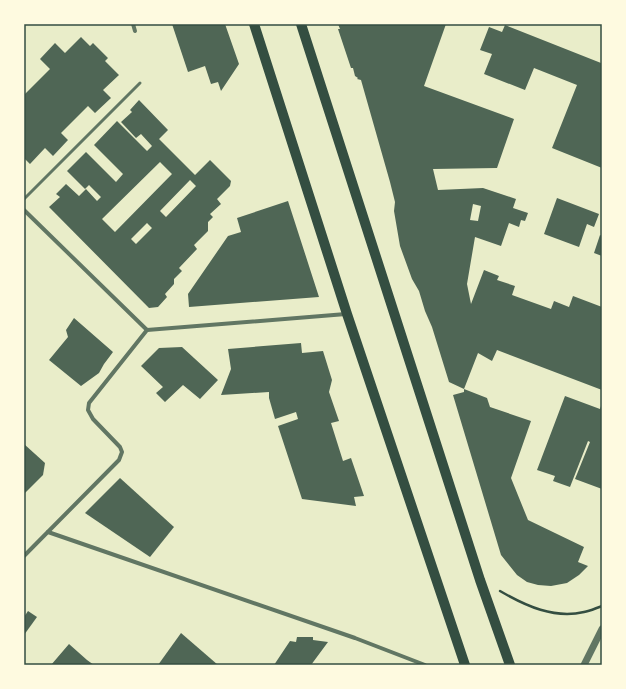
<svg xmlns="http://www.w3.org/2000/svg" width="626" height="689" viewBox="0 0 626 689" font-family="Lora,serif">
  <rect width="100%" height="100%" fill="#e9edc9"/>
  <!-- building -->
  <g fill="#4f6655" fill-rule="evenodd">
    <path d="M 172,24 L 225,24 L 239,64 L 221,91 L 218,82 L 211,84 L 205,66 L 188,72 Z"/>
    <path d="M 338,24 L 446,24 L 424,86 L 514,119 L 497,168 L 433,169 L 438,190 L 483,188 L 516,199 L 513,208 L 528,213 L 525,221 L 521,220 L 519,227 L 509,223 L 501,246 L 475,237 L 467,284 L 471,304 L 484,270 L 499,276 L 497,280 L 515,286 L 512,295 L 551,309 L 554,301 L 569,307 L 573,296 L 602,307 L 602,390 L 497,350 L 492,361 L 478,353 L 464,389 L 487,398 L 490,407 L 531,421 L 511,478 L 528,520 L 584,547 L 578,562 L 588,566 L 579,575 L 567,583 L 551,586 L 538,585 L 527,582 L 517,575 L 501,555 L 453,395 L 464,392 L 464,389 L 449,382 L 432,327 L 425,311 L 419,291 L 412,279 L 400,246 L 394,211 L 395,202 L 390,182 L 361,80 L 357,79 L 358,78 L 355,76 L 353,68 L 351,68 L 338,29 L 340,29 ZM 473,204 L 481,206 L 478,221 L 470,220 Z"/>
    <path d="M 505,25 L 601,63 L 602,61 L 602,168 L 552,148 L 577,85 L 534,68 L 525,90 L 484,74 L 492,54 L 480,50 L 489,27 L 502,32 Z"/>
    <path d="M 81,37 L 90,46 L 93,43 L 108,58 L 105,61 L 119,75 L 103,90 L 111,98 L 95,113 L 88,106 L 61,133 L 68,140 L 53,156 L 45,148 L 30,164 L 24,158 L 24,95 L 50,69 L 40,59 L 55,43 L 65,53 Z"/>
    <path d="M 139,100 L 168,130 L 159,139 L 195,175 L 210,160 L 231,181 L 230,186 L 217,199 L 221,204 L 210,214 L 213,217 L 208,222 L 208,231 L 194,245 L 197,249 L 179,268 L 182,271 L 174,279 L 174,284 L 165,294 L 167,297 L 158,307 L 149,308 L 49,207 L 60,197 L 56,194 L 66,184 L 79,196 L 86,189 L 97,201 L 101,197 L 89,185 L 85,189 L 67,171 L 86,152 L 116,182 L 123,174 L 94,145 L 117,121 L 147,151 L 152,146 L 141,134 L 136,138 L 121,122 L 132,112 L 130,110 ZM 160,162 L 172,174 L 115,232 L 102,219 ZM 190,180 L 196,186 L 166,217 L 160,211 ZM 147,223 L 152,228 L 136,244 L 131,239 Z"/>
    <path d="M 557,198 L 599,214 L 594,227 L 587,224 L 579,247 L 544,234 Z"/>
    <path d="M 288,201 L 319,297 L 189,307 L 188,294 L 228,236 L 241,232 L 237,218 Z"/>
    <path d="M 600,235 L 602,236 L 602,256 L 594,253 Z"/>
    <path d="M 74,318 L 113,352 L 104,364 L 99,373 L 81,386 L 49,360 L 68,337 L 66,330 Z"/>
    <path d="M 301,343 L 302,353 L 323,351 L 332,380 L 329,392 L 339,421 L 331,423 L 343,461 L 351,458 L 364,496 L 354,497 L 356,506 L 302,499 L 278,426 L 298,419 L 296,412 L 275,419 L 269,398 L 269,392 L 221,395 L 231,369 L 228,349 Z"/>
    <path d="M 182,347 L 218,380 L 200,399 L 183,385 L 165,402 L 156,393 L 163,387 L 141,366 L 159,348 Z"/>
    <path d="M 565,396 L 600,409 L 602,403 L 602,489 L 575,479 L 590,442 L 588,441 L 570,487 L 553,481 L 555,476 L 537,470 Z"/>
    <path d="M 24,444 L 45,463 L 43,475 L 24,494 Z"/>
    <path d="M 120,478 L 174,527 L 150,557 L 85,513 Z"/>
    <path d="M 28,611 L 37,617 L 24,635 L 24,617 Z"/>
    <path d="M 181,633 L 218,665 L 158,665 Z"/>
    <path d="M 297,637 L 313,637 L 313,640 L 328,642 L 311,665 L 274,665 L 290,641 L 296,642 Z"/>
    <path d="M 69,644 L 87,660 L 94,665 L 51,665 Z"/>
  </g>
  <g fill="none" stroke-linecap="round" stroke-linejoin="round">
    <!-- path -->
    <path stroke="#344e41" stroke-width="2.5" d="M 500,591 C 526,606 554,619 584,612 C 590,611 596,608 602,606"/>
    <!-- service -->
    <path stroke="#617663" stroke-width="3" d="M 24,199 L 140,83"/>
    <!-- minor -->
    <g stroke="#617663" stroke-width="4">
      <path d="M 133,24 L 135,31"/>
      <path d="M 24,210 L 147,330 L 346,314"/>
      <path d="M 48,532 L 355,638 L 425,665"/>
      <path d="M 24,556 L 119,460 L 122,452 L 120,447 L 93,419 L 88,410 L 89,403 L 147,330"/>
    </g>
    <!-- tertiary -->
    <path stroke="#617663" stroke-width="7" d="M 584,665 L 602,629"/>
    <!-- primary -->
    <g stroke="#344e41" stroke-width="10">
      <path d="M 254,24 L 347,314 L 465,665"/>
      <path d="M 301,24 L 480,580 L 510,665"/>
    </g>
  </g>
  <!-- border -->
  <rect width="626" height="689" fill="none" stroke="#fefae0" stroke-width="50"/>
  <rect x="25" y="25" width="576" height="639" fill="none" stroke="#344e41" stroke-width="1.5"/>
</svg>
